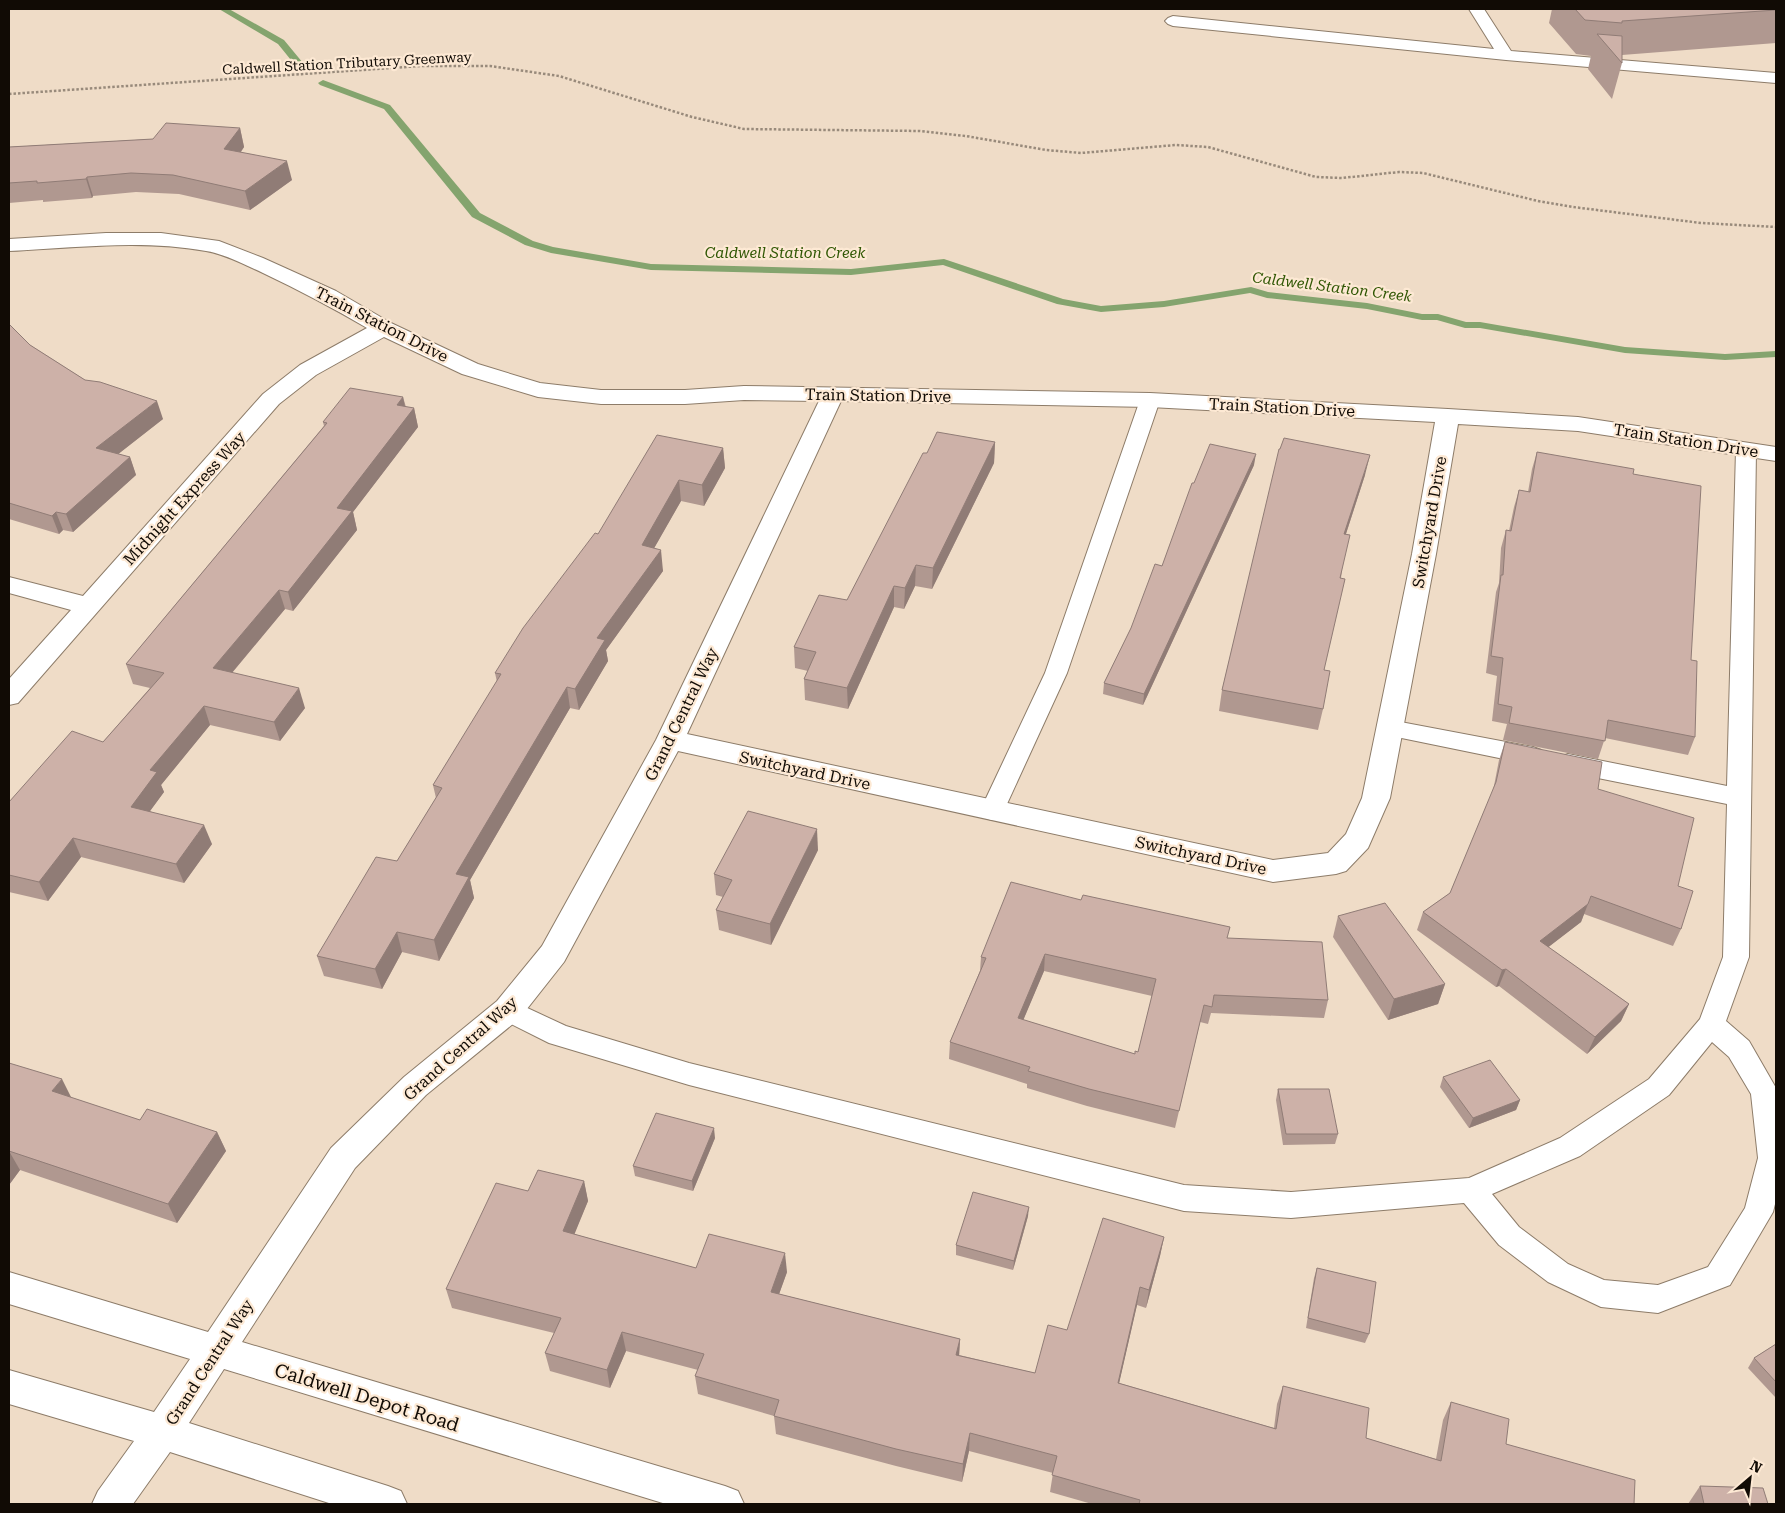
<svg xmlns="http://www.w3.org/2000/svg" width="1785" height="1513" viewBox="0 0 1785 1513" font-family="'Roboto Serif',serif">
  <rect width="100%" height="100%" fill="#efdcc7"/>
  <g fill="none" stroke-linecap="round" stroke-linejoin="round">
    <!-- stream -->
    <g fill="#84a46e" fill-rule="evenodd">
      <path d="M 219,9 L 229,9 L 284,40 L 303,63 L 301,65 L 295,65 L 278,44 Z"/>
      <path d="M 323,80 L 390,105 L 480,213 L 533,241 L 553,247 L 651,264 L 851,269 L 944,259 L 1063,299 L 1101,306 L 1164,301 L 1251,287 L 1268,292 L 1367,303 L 1422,314 L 1438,314 L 1466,322 L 1480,322 L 1625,347 L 1725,354 L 1776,351 L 1776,357 L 1725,360 L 1625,353 L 1480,328 L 1465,328 L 1437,320 L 1422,320 L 1367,309 L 1267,298 L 1250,293 L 1164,307 L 1101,312 L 1057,304 L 943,265 L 851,275 L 651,270 L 551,253 L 525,245 L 472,217 L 384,109 L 320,85 L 318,83 Z"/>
    </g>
    <!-- lane casing -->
    <g stroke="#8d7c69" stroke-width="2">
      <g id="lane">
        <path d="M 1469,9 L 1484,9 L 1511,51 L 1776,73 L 1776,83 L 1506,60 L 1173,26 L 1168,24 L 1165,21 L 1168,18 L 1173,16 L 1494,49 Z"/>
        <path d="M 1150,394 L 1157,396 L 1160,400 L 1067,673 L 1001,817 L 992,820 L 983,817 L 980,811 L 1045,673 L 1140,400 L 1143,396 Z"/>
        <path d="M 1746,444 L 1753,446 L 1756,450 L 1749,957 L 1726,1021 L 1749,1041 L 1776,1088 L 1776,1200 L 1773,1212 L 1730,1285 L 1658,1313 L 1601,1307 L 1548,1282 L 1499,1245 L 1464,1203 L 1291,1218 L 1184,1211 L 689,1085 L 549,1043 L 499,1018 L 495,1010 L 499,1002 L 508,999 L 566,1026 L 689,1063 L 1184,1185 L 1291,1192 L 1469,1178 L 1560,1138 L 1649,1079 L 1700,1019 L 1723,957 L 1727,804 L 1568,772 L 1560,769 L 1556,763 L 1560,757 L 1568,754 L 1727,786 L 1736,450 L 1739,446 ZM 1712,1042 L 1729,1057 L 1751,1094 L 1758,1158 L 1745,1208 L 1708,1267 L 1658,1285 L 1604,1280 L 1568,1264 L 1519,1227 L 1492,1194 L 1580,1156 L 1669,1095 Z"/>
        <path d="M 1390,720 L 1533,747 L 1541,750 L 1545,756 L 1541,762 L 1533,765 L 1382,734 L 1378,728 L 1382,722 Z"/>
      </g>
    </g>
    <!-- street casing -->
    <g stroke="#8d7c69" stroke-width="2">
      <path id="street" d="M 106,233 L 161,233 L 219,241 L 263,258 L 336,291 L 391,323 L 478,364 L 540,383 L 601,390 L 685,390 L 744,386 L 1150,393 L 1448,409 L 1578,417 L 1776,447 L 1776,461 L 1578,431 L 1458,424 L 1436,554 L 1390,798 L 1368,848 L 1346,871 L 1336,874 L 1273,882 L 678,751 L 564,962 L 519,1019 L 426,1095 L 355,1168 L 242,1342 L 725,1486 L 738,1491 L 744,1504 L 666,1504 L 224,1369 L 189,1423 L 388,1486 L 401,1491 L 407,1504 L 332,1504 L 170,1452 L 133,1504 L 92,1504 L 98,1491 L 134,1441 L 9,1404 L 9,1370 L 154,1412 L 190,1359 L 9,1304 L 9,1272 L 208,1332 L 331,1148 L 404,1077 L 497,1001 L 542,946 L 656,740 L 819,401 L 744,400 L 685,404 L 601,404 L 538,397 L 462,374 L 384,337 L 316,375 L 279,404 L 18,703 L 9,705 L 9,679 L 71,610 L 9,593 L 9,577 L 83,596 L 263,394 L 300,365 L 367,328 C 333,308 299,290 263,273 C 245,265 225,254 206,251 C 141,239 74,248 9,251 L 9,239 ZM 841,401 L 1150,407 L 1435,422 L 1412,554 L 1362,798 L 1346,834 L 1328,853 L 1273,860 L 687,734 Z"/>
    </g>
    <!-- path -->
    <path stroke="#988a7b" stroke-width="2.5" stroke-dasharray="2.5 2" stroke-linecap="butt" d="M 9,94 L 421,66 L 490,66 L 559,76 L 692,117 L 744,129 L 920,131 L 966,136 L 1046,150 L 1081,153 L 1176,145 L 1208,147 L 1316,177 L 1342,178 L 1399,172 L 1423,173 L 1538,201 L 1573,207 L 1701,223 L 1776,227"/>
    <!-- lane -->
    <use href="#lane" fill="#fff" fill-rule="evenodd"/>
    <!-- street -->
    <use href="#street" fill="#fff" fill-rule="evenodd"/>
  </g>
  <!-- wall -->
  <g fill="#b09890" fill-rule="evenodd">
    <path d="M 1552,9 L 1776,9 L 1776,43 L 1622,55 L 1622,63 L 1612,99 L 1588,69 L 1591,56 L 1576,54 L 1549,23 Z"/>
    <path d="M 240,128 L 244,147 L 241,152 L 292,180 L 250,210 L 179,194 L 136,192 L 93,196 L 92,198 L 43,202 L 43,200 L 9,203 L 9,147 L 153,139 Z"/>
    <path d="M 9,324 L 30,345 L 85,380 L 163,419 L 118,454 L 130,457 L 136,475 L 73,532 L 63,530 L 59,534 L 9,519 Z"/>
    <path d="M 403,397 L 406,407 L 414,408 L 418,427 L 353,512 L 357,530 L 293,611 L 285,609 L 232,673 L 305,708 L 280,741 L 210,725 L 161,785 L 164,792 L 150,811 L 212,844 L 184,883 L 81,857 L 48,901 L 9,892 L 9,802 L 103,742 L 150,688 L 133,684 L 126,664 L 324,426 L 323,422 Z"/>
    <path d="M 995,442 L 994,463 L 932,589 L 915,586 L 904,609 L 894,607 L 848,709 L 805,700 L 804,679 L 808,671 L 795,668 L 794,647 L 847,600 L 927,453 Z"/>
    <path d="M 723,448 L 725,468 L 704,506 L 681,501 L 654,548 L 663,571 L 606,650 L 608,661 L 579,710 L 570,708 L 470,880 L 474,898 L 439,961 L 402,952 L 382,989 L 324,976 L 317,956 L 397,861 L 436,798 L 433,785 L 497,682 L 495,673 L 598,534 Z"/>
    <path d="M 1280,449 L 1365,475 L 1346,534 L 1341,578 L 1324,670 L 1323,709 L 1318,730 L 1219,711 L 1222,690 Z"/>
    <path d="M 1537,452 L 1633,474 L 1691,660 L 1695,737 L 1688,755 L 1605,738 L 1598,759 L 1503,740 L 1507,724 L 1492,721 L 1497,676 L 1486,673 L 1496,592 L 1499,583 L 1501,548 L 1506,530 L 1509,531 L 1514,507 L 1519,490 L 1528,492 L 1532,469 Z"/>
    <path d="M 1254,465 L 1143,705 L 1103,694 L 1104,683 L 1162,566 L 1194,483 Z"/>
    <path d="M 1505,742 L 1598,789 L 1678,886 L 1681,929 L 1673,946 L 1584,914 L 1581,922 L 1548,947 L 1629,1004 L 1621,1021 L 1587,1054 L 1499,986 L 1496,987 L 1417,930 L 1423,912 L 1450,893 L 1493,791 L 1499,760 Z"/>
    <path d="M 818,850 L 771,945 L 719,930 L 716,910 L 723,897 L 716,895 L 714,874 Z"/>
    <path d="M 1338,916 L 1445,984 L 1438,1004 L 1388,1020 L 1333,937 Z"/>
    <path d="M 1228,938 L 1328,1000 L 1324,1018 L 1211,1013 L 1208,1024 L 1200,1022 L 1175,1128 L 1087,1106 L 1027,1088 L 1027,1084 L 949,1059 L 950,1042 L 980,971 L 981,957 ZM 1044,971 L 1152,996 L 1138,1052 L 1135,1054 L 1023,1020 Z"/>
    <path d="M 9,1063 L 71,1098 L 140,1120 L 217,1132 L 226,1151 L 177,1223 L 20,1170 L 9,1185 Z"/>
    <path d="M 1443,1077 L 1520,1100 L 1516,1110 L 1469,1128 L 1440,1087 Z"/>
    <path d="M 1278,1089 L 1338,1134 L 1335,1144 L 1283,1145 L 1276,1100 Z"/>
    <path d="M 715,1138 L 693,1191 L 635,1176 L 633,1166 Z"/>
    <path d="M 584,1181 L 588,1201 L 574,1234 L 696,1268 L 787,1272 L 779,1294 L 960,1339 L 959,1355 L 1035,1373 L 1067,1330 L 1164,1237 L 1160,1256 L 1146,1308 L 1137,1305 L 1119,1383 L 1274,1428 L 1277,1404 L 1283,1386 L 1366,1438 L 1436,1459 L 1443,1420 L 1451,1402 L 1506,1444 L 1634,1504 L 1092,1504 L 1050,1492 L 1053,1473 L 969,1451 L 962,1482 L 896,1466 L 776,1434 L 774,1416 L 698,1394 L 695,1376 L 698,1370 L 626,1351 L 610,1388 L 550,1371 L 545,1353 L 554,1333 L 452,1308 L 446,1289 L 528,1191 Z"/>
    <path d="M 1028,1216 L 1013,1270 L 956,1255 L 956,1245 Z"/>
    <path d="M 1317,1268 L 1369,1334 L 1365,1343 L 1306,1328 L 1314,1278 Z"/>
    <path d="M 1776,1344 L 1776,1398 L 1748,1368 L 1754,1358 Z"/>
    <path d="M 1700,1486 L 1768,1504 L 1688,1504 Z"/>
  </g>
  <!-- shaded-wall -->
  <g fill="#907c76">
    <path d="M 240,128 L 244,147 L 229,168 L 224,149 Z"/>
    <path d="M 287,161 L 292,180 L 250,210 L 245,191 Z"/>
    <path d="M 87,177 L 93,196 L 92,198 L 86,179 Z"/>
    <path d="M 403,397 L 407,416 L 414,408 L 418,427 L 353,512 L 357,530 L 293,611 L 288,592 L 397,405 Z"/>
    <path d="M 157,401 L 163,419 L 103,466 L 96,448 Z"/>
    <path d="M 995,442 L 994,463 L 932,589 L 933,568 Z"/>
    <path d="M 723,448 L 725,468 L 704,506 L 702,485 Z"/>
    <path d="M 1256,454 L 1254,465 L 1143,705 L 1144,694 Z"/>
    <path d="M 1370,455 L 1365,475 L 1339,555 L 1344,534 Z"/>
    <path d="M 130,457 L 136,475 L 73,532 L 66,514 Z"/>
    <path d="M 679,480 L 681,501 L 644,566 L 642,545 Z"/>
    <path d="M 56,512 L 63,530 L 59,534 L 52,516 Z"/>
    <path d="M 661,550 L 663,571 L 606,650 L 608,661 L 579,710 L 575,689 L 597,638 Z"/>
    <path d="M 916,565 L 915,586 L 904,609 L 905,588 Z"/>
    <path d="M 894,586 L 894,607 L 848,709 L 847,688 Z"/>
    <path d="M 279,590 L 285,609 L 220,687 L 213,668 Z"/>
    <path d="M 567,687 L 570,708 L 470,880 L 474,898 L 439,961 L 434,940 L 456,874 Z"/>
    <path d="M 299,688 L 305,708 L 280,741 L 274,722 Z"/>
    <path d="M 204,706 L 210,725 L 161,785 L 164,792 L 139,826 L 131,807 L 150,770 Z"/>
    <path d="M 204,825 L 212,844 L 184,883 L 176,864 Z"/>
    <path d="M 817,829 L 818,850 L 771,945 L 770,924 Z"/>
    <path d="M 73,838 L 81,857 L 48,901 L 39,882 Z"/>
    <path d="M 1588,904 L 1581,922 L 1533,959 L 1540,941 Z"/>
    <path d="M 397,932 L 402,952 L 382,989 L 375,969 Z"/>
    <path d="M 1045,954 L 1044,971 L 1017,1035 L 1018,1018 Z"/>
    <path d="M 1506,969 L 1499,986 L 1496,987 L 1502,970 Z"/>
    <path d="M 1445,984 L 1438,1004 L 1388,1020 L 1394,999 Z"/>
    <path d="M 1629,1004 L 1621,1021 L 1587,1054 L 1595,1037 Z"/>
    <path d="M 62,1079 L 72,1099 L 52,1091 Z"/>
    <path d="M 1520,1100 L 1516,1110 L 1469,1128 L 1473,1118 Z"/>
    <path d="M 714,1128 L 715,1138 L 693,1191 L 692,1181 Z"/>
    <path d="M 217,1132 L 226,1151 L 177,1223 L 168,1204 Z"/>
    <path d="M 9,1151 L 20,1170 L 9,1185 Z"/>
    <path d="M 584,1181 L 588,1201 L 568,1250 L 563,1231 Z"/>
    <path d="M 1029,1207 L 1028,1216 L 1013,1270 L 1014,1261 Z"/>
    <path d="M 1164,1237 L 1160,1256 L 1146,1308 L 1149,1290 Z"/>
    <path d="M 785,1253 L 787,1272 L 773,1311 L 771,1292 Z"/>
    <path d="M 1140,1287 L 1137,1305 L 1115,1401 L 1118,1383 Z"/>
    <path d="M 622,1332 L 626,1351 L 610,1388 L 607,1370 Z"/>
    <path d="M 960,1339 L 959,1357 L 956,1355 Z"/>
    <path d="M 970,1433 L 969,1451 L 962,1482 L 963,1464 Z"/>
  </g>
  <!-- building -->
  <g fill="#cdb1a8" stroke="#907c76" fill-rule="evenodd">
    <path d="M 1575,9 L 1776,9 L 1776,10 L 1622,21 L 1622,23 L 1585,20 Z"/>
    <path d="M 1597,34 L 1622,36 L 1622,63 Z"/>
    <path d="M 166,123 L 240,128 L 224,149 L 287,161 L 245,191 L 173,175 L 131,173 L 87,177 L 86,179 L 37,183 L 37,181 L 9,183 L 9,147 L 153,139 Z"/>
    <path d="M 9,324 L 30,345 L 85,380 L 100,382 L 157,401 L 96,448 L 130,457 L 66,514 L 56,512 L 52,516 L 9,503 Z"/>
    <path d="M 350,388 L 403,397 L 397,405 L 414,408 L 337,508 L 352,511 L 288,592 L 279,590 L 213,668 L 299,688 L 274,722 L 204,706 L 150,770 L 157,772 L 131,807 L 204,825 L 176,864 L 73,838 L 39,882 L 9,875 L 9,802 L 72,731 L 103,742 L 164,673 L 126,664 L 327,423 L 323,422 Z"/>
    <path d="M 937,432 L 995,442 L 933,568 L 916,565 L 905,588 L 894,586 L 847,688 L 804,679 L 816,652 L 794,647 L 819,595 L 847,600 L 923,453 L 927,453 Z"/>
    <path d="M 657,435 L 723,448 L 702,485 L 679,480 L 642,545 L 661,550 L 597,638 L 605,640 L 575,689 L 567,687 L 456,874 L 469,877 L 434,940 L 397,932 L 375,969 L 317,956 L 376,857 L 397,861 L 442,788 L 433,785 L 501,674 L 495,673 L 523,628 L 595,533 L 598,534 Z"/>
    <path d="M 1284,438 L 1370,455 L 1344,534 L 1350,535 L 1340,578 L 1345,579 L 1324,670 L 1330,671 L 1323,709 L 1222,690 L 1279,449 L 1280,449 Z"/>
    <path d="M 1210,444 L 1256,454 L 1144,694 L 1104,683 L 1131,628 L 1155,564 L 1162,566 L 1192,483 L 1194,483 Z"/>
    <path d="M 1537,452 L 1634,469 L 1633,474 L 1701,486 L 1691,660 L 1697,661 L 1695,737 L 1608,720 L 1605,741 L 1509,723 L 1512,707 L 1498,704 L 1503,658 L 1491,656 L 1501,575 L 1503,575 L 1506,530 L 1511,531 L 1519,490 L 1530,492 Z"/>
    <path d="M 1505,742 L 1602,762 L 1598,789 L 1694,818 L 1678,886 L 1693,891 L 1681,929 L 1591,896 L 1588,904 L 1540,941 L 1629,1004 L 1595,1037 L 1506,969 L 1502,970 L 1423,912 L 1450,893 L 1496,782 Z"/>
    <path d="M 748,811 L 817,829 L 770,924 L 716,910 L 732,880 L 714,874 Z"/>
    <path d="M 1011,882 L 1081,900 L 1083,895 L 1230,927 L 1227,938 L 1322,942 L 1328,1000 L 1214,995 L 1212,1007 L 1204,1005 L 1179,1111 L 1089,1089 L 1028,1071 L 1030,1067 L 950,1042 L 986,958 L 981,957 ZM 1045,954 L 1156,979 L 1138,1052 L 1135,1051 L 1135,1054 L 1018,1018 Z"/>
    <path d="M 1385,903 L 1445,984 L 1394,999 L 1338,916 Z"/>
    <path d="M 1490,1060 L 1520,1100 L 1473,1118 L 1443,1077 Z"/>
    <path d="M 9,1063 L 62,1079 L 52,1091 L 140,1120 L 147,1109 L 217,1132 L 168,1204 L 9,1151 Z"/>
    <path d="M 1278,1089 L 1329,1089 L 1338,1134 L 1286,1134 Z"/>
    <path d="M 656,1113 L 714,1128 L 692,1181 L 633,1166 Z"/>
    <path d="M 538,1170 L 584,1181 L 563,1231 L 696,1268 L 709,1234 L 785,1253 L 771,1292 L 960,1339 L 956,1355 L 1035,1373 L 1048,1325 L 1067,1330 L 1103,1218 L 1164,1237 L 1149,1290 L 1140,1287 L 1118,1383 L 1276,1429 L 1283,1386 L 1369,1408 L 1366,1438 L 1441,1461 L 1451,1402 L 1509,1419 L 1506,1444 L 1635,1480 L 1634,1504 L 1139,1504 L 1140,1500 L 1052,1475 L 1057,1456 L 970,1433 L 963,1464 L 896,1449 L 774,1416 L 779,1400 L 695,1376 L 704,1354 L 622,1332 L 607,1370 L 545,1353 L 561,1318 L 446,1289 L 496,1183 L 528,1191 Z"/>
    <path d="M 973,1192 L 1029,1207 L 1014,1261 L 956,1245 Z"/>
    <path d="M 1317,1268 L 1376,1282 L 1369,1334 L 1308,1318 Z"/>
    <path d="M 1776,1344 L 1776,1382 L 1754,1358 Z"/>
    <path d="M 1700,1486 L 1763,1488 L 1768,1504 L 1704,1504 Z"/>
  </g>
  <g text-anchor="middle" stroke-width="4.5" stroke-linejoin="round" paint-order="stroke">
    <!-- far-street labels -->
    <g font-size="14" fill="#110b05" stroke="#fde9d4">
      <text transform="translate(347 63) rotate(-3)" y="5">Caldwell Station Tributary Greenway</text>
    </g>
    <!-- far-water labels -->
    <g font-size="15" font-style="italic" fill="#305704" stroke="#fde9d4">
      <text x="785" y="258">Caldwell Station Creek</text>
      <text transform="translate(1332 287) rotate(7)" y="5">Caldwell Station Creek</text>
    </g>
    <!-- street labels -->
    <g font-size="16" fill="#110b05" stroke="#fde9d4">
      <text transform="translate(382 324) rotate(27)" y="6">Train Station Drive</text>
      <text transform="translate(878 395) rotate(1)" y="6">Train Station Drive</text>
      <text transform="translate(1282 407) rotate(3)" y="6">Train Station Drive</text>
      <text transform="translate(1686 440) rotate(9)" y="6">Train Station Drive</text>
      <text transform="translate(184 498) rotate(-48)" y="6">Midnight Express Way</text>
      <text transform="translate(1429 522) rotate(-80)" y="6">Switchyard Drive</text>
      <text transform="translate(681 714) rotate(-64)" y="6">Grand Central Way</text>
      <text transform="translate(805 770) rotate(12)" y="6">Switchyard Drive</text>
      <text transform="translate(1201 855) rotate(12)" y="6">Switchyard Drive</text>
      <text transform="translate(460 1048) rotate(-42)" y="6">Grand Central Way</text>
      <text transform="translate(209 1362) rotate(-57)" y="6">Grand Central Way</text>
    </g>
    <!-- near-street labels -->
    <g font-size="19" fill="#110b05" stroke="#fde9d4">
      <text transform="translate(367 1397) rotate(17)" y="7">Caldwell Depot Road</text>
    </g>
  </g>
  <!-- border -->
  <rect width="1785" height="1513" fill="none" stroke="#110b05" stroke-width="20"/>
  <!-- north arrow -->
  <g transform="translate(1750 1478) rotate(28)" stroke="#fde9d4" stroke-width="4" paint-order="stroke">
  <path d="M0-4L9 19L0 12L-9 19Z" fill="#110b05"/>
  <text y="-8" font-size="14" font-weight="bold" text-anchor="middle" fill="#110b05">N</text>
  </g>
</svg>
